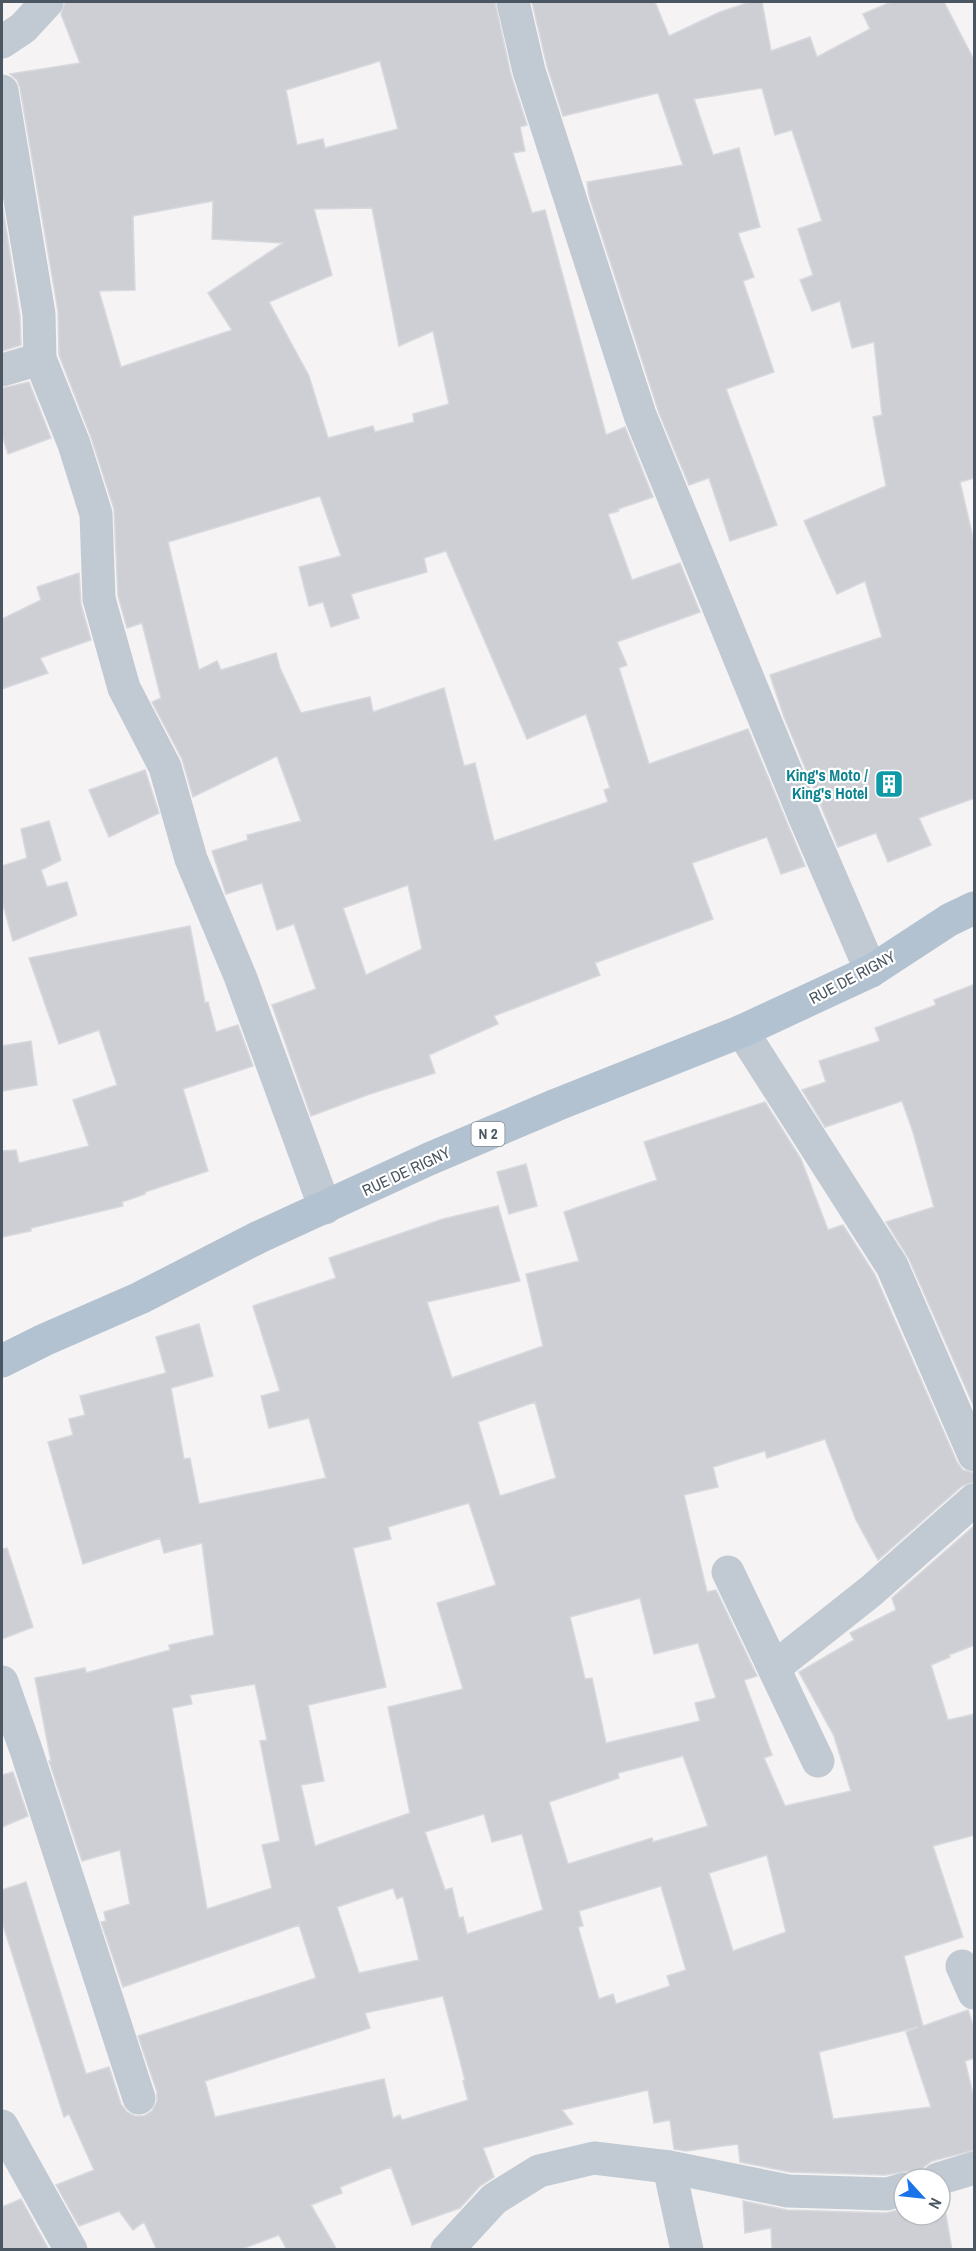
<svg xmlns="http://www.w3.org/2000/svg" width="976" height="2251" viewBox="0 0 976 2251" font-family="'Archivo Narrow',sans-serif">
  <rect width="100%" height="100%" fill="#f5f3f3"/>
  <!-- building -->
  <g fill="#cdcfd5" stroke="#d7d9de" stroke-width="1.5" fill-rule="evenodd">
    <path d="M 65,2 L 495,2 L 511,75 L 527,125 L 520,127 L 525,151 L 513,153 L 532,213 L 545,210 L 606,435 L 625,427 L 653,497 L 618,509 L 619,511 L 608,514 L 632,580 L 680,563 L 700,612 L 617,642 L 627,665 L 619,668 L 649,764 L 748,729 L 805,866 L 781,874 L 767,837 L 692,863 L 713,919 L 595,963 L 600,975 L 494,1016 L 498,1024 L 429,1055 L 435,1073 L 367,1095 L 311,1116 L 272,1005 L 316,989 L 294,924 L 277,930 L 262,883 L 226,894 L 212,851 L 248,840 L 247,835 L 301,821 L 277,756 L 193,797 L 182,759 L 152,702 L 161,698 L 142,623 L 127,628 L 118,596 L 114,509 L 91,437 L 59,355 L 58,311 L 20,88 L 17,80 L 10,74 L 80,63 L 61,14 ZM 380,61 L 398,129 L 325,148 L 323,139 L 297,145 L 286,90 ZM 213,201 L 212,239 L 283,243 L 208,293 L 232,330 L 121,367 L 99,291 L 135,290 L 133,216 ZM 372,208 L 399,346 L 433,331 L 449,404 L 413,414 L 414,422 L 375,432 L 373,426 L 328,438 L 309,376 L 269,302 L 332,275 L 314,209 ZM 320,496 L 341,556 L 299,567 L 309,606 L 323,602 L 331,627 L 359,618 L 351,594 L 427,572 L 424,558 L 446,551 L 527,739 L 586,714 L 610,788 L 604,790 L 608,802 L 494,841 L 475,763 L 464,766 L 444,688 L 373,712 L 370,697 L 301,713 L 280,668 L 276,653 L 221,670 L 217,661 L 199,670 L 168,542 ZM 408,885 L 422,949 L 366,975 L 343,908 Z"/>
    <path d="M 532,2 L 655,2 L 669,36 L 720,12 L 750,2 L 762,2 L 771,51 L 810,37 L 817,57 L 870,29 L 863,14 L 891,2 L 944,2 L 975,62 L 975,478 L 960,482 L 975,546 L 975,798 L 919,818 L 931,845 L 888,862 L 876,833 L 838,847 L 784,717 L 770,675 L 882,637 L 865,581 L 837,594 L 804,521 L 886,486 L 873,417 L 882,415 L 874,342 L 852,348 L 840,301 L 812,311 L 800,280 L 813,275 L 798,229 L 822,221 L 792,130 L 775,135 L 762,88 L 694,99 L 713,155 L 739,148 L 760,227 L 738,233 L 754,277 L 743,281 L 774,372 L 726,389 L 777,525 L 730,541 L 709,478 L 689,485 L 659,413 L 589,196 L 587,182 L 683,165 L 658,93 L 563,116 L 547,66 Z"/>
    <path d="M 2,203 L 20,316 L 21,345 L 2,351 Z"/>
    <path d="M 29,382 L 51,438 L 8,454 L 2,435 L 2,388 Z"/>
    <path d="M 79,573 L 81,604 L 91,640 L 40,658 L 48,673 L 2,689 L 2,619 L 41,600 L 37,587 Z"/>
    <path d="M 145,770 L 159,813 L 109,837 L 89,790 Z"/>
    <path d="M 49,821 L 61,860 L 41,870 L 47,887 L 67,882 L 77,915 L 13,941 L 2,901 L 2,866 L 27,858 L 21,829 Z"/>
    <path d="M 190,926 L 205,1003 L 208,1002 L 216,1032 L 238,1025 L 253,1066 L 183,1089 L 208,1171 L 145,1192 L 145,1194 L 122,1202 L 123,1206 L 31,1228 L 31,1231 L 2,1237 L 2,1151 L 16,1150 L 19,1163 L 89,1146 L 73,1100 L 117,1085 L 99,1030 L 59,1044 L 29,958 Z"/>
    <path d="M 975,984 L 975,1409 L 909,1259 L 886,1222 L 934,1207 L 913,1132 L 902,1101 L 825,1127 L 802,1090 L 826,1082 L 819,1061 L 880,1041 L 875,1028 L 936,1005 L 934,1000 Z"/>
    <path d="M 31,1041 L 37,1085 L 2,1091 L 2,1046 Z"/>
    <path d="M 765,1102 L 801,1159 L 828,1230 L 843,1225 L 875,1275 L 957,1462 L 963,1470 L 975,1473 L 975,1482 L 962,1486 L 878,1560 L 856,1520 L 825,1439 L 767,1458 L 765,1451 L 713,1467 L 718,1487 L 684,1495 L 707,1592 L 716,1590 L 757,1676 L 744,1680 L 772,1755 L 764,1758 L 785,1806 L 851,1791 L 834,1736 L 799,1672 L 854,1640 L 850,1633 L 896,1610 L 892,1598 L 975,1525 L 975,1645 L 949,1655 L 950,1657 L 931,1665 L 948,1720 L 975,1714 L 975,1835 L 933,1846 L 963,1937 L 904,1956 L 923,2026 L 968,2010 L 975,2030 L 975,2058 L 965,2061 L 975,2102 L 975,2150 L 932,2161 L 924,2167 L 920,2179 L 908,2171 L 885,2175 L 790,2172 L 740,2162 L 738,2144 L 686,2151 L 674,2149 L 670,2120 L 654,2123 L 648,2090 L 562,2110 L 573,2124 L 483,2148 L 494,2177 L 480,2186 L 460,2208 L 412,2225 L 391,2167 L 340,2187 L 342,2193 L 311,2205 L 337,2250 L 287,2250 L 279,2235 L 239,2250 L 157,2250 L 144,2222 L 133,2230 L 119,2211 L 79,2226 L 56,2185 L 94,2170 L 69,2114 L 64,2117 L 2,1922 L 2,1890 L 26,1882 L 86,2074 L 109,2067 L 121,2104 L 127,2112 L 135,2116 L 144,2116 L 152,2111 L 157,2101 L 157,2092 L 138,2036 L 316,1978 L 299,1925 L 123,1987 L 101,1922 L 106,1921 L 104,1912 L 130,1904 L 120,1850 L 82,1861 L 49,1761 L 51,1761 L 35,1678 L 85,1668 L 86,1673 L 170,1650 L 169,1645 L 214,1635 L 202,1543 L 164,1553 L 160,1538 L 83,1564 L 48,1442 L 73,1435 L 69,1419 L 85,1415 L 80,1396 L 166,1373 L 156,1337 L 199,1324 L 213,1376 L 171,1388 L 184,1459 L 190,1458 L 199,1504 L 326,1478 L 309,1418 L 269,1428 L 261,1396 L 280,1391 L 253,1306 L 336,1278 L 329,1258 L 443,1219 L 498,1206 L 520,1281 L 427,1302 L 452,1378 L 543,1346 L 526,1274 L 579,1261 L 564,1212 L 657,1180 L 644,1142 ZM 535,1402 L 556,1478 L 500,1496 L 478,1422 ZM 469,1503 L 496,1585 L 437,1603 L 463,1689 L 388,1707 L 410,1813 L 315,1846 L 301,1785 L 324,1781 L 308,1705 L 386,1687 L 353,1548 L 391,1539 L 388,1527 ZM 640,1598 L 654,1654 L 698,1643 L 716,1698 L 695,1703 L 700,1721 L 606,1743 L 592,1678 L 585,1679 L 570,1617 ZM 255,1684 L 267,1740 L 260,1741 L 280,1841 L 262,1845 L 272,1888 L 207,1909 L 172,1708 L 192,1704 L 190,1695 ZM 683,1756 L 708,1826 L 653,1842 L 652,1838 L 568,1864 L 549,1802 L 619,1778 L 618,1773 ZM 484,1814 L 492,1842 L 522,1834 L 543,1910 L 467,1934 L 463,1917 L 459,1918 L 452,1888 L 445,1890 L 425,1832 ZM 767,1855 L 786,1932 L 733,1951 L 709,1873 ZM 661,1886 L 686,1970 L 667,1976 L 670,1986 L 616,2004 L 613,1994 L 599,1999 L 578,1927 L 583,1926 L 579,1911 ZM 393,1888 L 397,1899 L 403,1896 L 419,1960 L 359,1973 L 337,1907 ZM 443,1996 L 465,2080 L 463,2081 L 468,2100 L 402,2120 L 400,2115 L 393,2118 L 384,2079 L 215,2117 L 205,2081 L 370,2028 L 365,2013 ZM 918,2027 L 906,2032 L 931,2107 L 833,2119 L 819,2052 Z"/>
    <path d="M 526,1164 L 537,1206 L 509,1214 L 497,1172 Z"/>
    <path d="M 7,1548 L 33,1627 L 2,1639 L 2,1549 Z"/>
    <path d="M 13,1772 L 28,1816 L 2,1827 L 2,1775 Z"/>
    <path d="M 940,2197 L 943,2197 L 952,2250 L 772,2250 L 771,2228 L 745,2233 L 743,2201 L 787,2210 L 886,2213 L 904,2209 L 904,2215 L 940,2215 Z"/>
    <path d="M 21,2199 L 49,2250 L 2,2250 L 2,2207 Z"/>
  </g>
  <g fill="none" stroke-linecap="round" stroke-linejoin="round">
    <!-- minor -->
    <g stroke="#c1cad2" stroke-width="33">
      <path d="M 513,2 L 529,71 L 640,415 L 805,818 L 871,971"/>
      <path d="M 2,42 L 23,28 L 47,2"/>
      <path d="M 2,91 L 39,314 L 40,359 L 74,444 L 96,514 L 99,599 L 124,688 L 165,767 L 191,859 L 240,976 L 325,1208"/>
      <path d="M 2,370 L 40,359"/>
      <path d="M 742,1031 L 892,1266 L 974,1455"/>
      <path d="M 728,1572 L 818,1761"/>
      <path d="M 775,1667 L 871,1591 L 974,1500"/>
      <path d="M 2,1682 L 26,1750 L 139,2098"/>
      <path d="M 962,1966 L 974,1993"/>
      <path d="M 2,2126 L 71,2250"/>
      <path d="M 669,2167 L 687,2250"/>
      <path d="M 938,2179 L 974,2168"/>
      <path d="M 447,2250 L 494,2199 L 539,2171 L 594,2158 L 669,2167 L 788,2191 L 887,2194 L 904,2189"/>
    </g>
    <!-- major -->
    <path stroke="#b3c2d1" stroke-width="33" d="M 2,1361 L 44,1340 L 140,1298 L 259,1237 L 429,1159 L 556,1105 L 742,1031 L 871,971 L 949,920 L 974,908"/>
  </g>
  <!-- icons -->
  <defs>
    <g id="building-square" transform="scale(1.5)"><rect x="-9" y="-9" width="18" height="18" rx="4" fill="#0f9aa8" stroke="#fff"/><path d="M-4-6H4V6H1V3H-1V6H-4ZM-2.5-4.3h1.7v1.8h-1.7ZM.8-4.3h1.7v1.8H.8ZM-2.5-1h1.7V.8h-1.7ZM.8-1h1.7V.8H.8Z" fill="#fff"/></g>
  </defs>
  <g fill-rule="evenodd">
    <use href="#building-square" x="889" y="784"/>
  </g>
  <g text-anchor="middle" stroke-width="4.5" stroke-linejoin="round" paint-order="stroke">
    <!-- shield labels -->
    <rect fill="#fff" stroke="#808990" stroke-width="1.5" x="471.5" y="1122" width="33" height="24" rx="4.5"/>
    <g font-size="15" font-weight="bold" fill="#4a5661">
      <text x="488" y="1139">N 2</text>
    </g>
    <!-- culture labels -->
    <g font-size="16" font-weight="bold" fill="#0d838f" stroke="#fff" text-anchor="end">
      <text x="868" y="781">King's Moto /<tspan x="868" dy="18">King's Hotel</tspan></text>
    </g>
    <!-- street labels -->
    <g font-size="16" fill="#4a5661" stroke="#fff">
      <text transform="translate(852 977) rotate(-28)" y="6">RUE DE RIGNY</text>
      <text transform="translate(406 1171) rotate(-25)" y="6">RUE DE RIGNY</text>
    </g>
  </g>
  <!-- border -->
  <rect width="976" height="2251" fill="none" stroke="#4a5661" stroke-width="6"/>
  <!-- north arrow -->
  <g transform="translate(922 2197) rotate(117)"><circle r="28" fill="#ffffff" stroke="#b7bbc0" stroke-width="1.5"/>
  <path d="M0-4.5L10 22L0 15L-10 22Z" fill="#1a73e8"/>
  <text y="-9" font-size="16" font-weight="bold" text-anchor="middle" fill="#4a5661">N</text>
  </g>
</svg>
